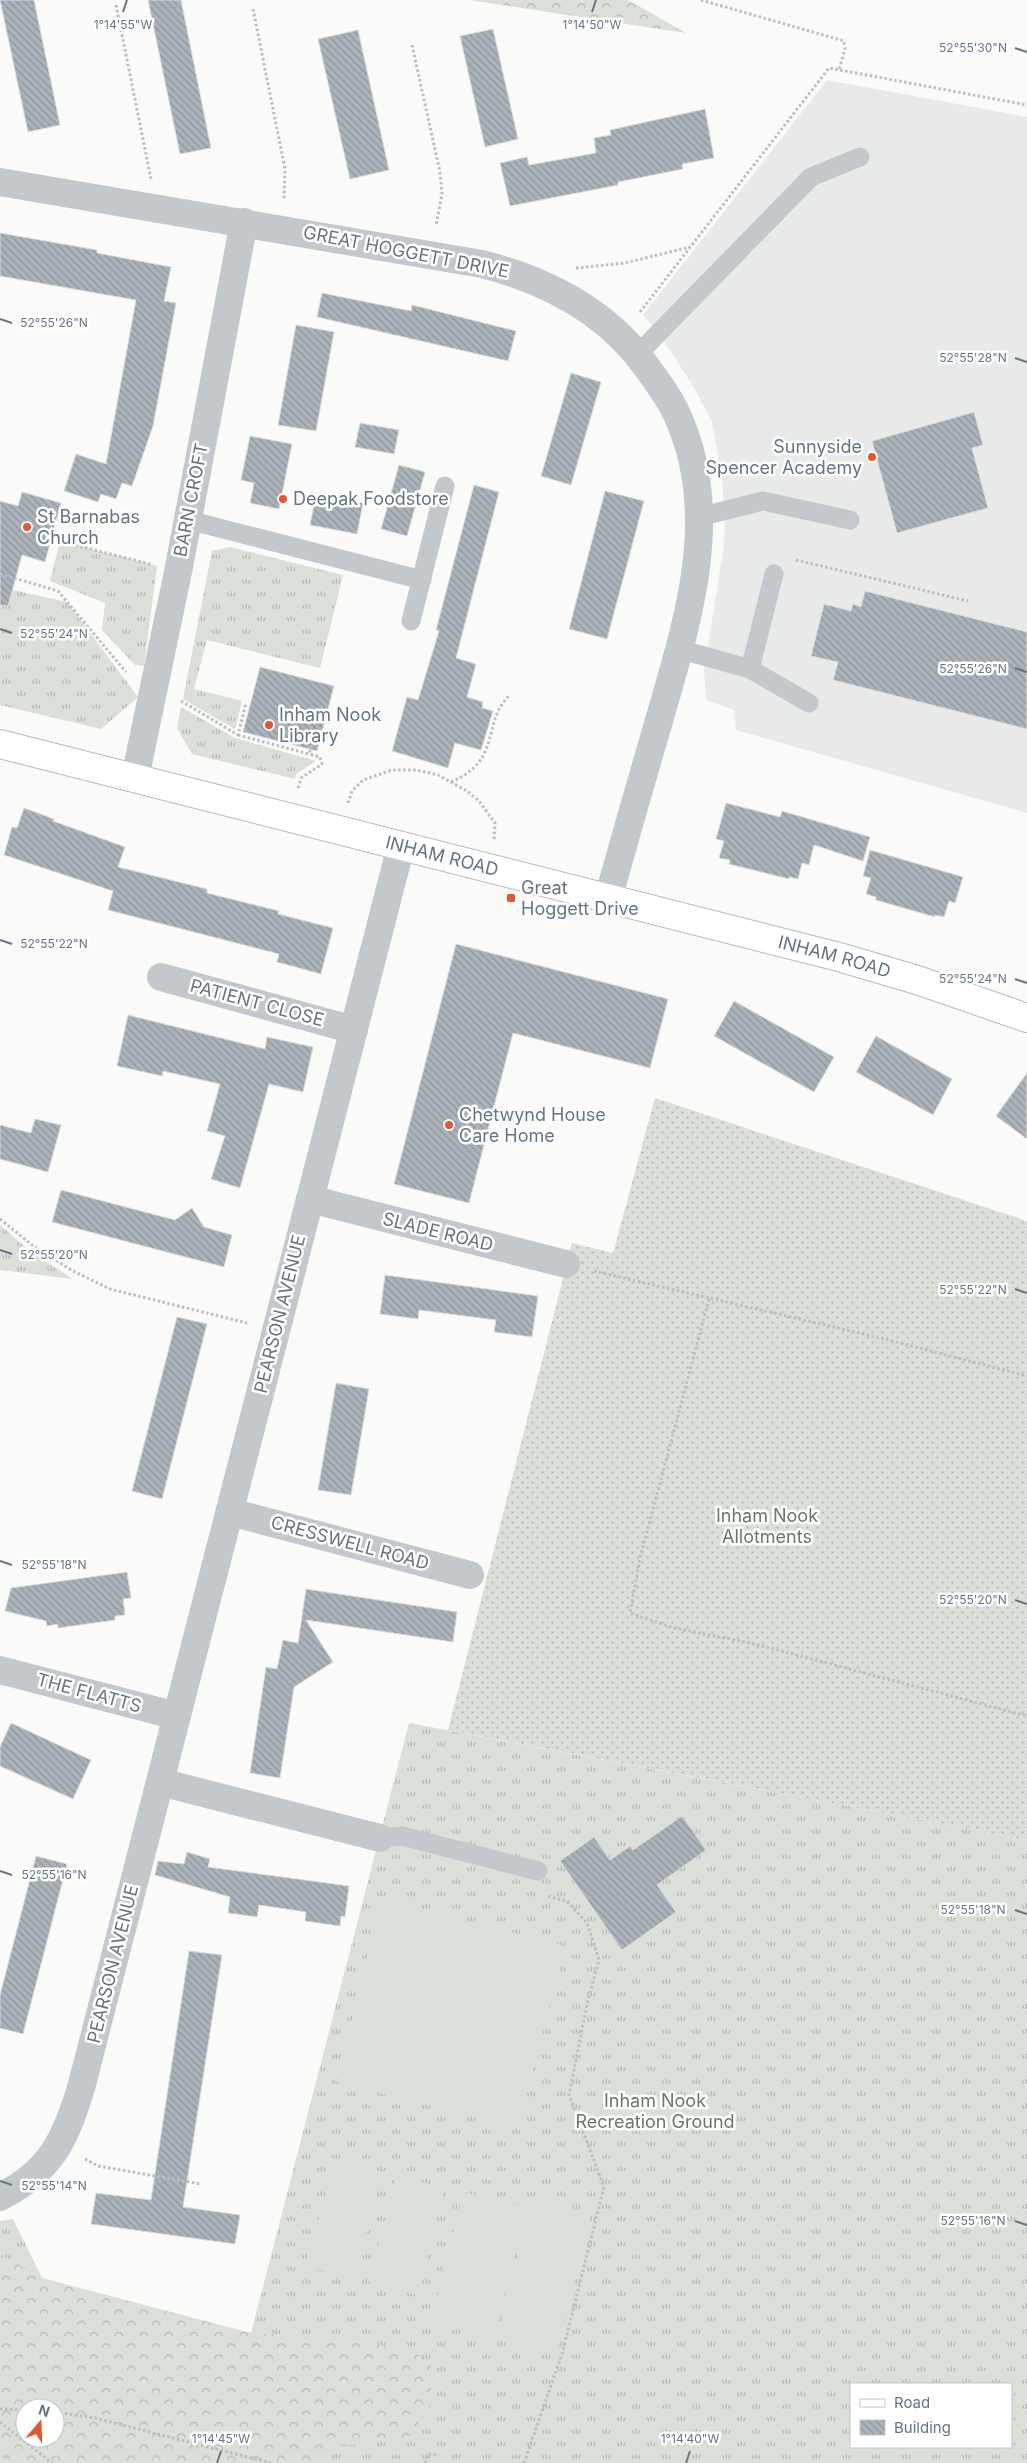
<svg xmlns="http://www.w3.org/2000/svg" width="1027" height="2463" viewBox="0 0 1027 2463" font-family="Inter,sans-serif">
  <defs>
    <pattern id="grass-tufts" width="24" height="20" patternUnits="userSpaceOnUse" patternTransform="scale(1.25)"><rect width="24" height="20" fill="#dadfd7"/><path d="M3 7l-1-3M5 7V3M7 7l1-3M15 17l-1-3M17 17v-4M19 17l1-3" fill="none" stroke="#b4b9b4"/></pattern>
    <pattern id="forest-crowns" width="20" height="18" patternUnits="userSpaceOnUse" patternTransform="scale(1.25)"><rect width="20" height="18" fill="#dadfd7"/><path d="M2 6a3 3 0 1 1 6 0M12 15a3 3 0 1 1 6 0" fill="none" stroke="#b4b9b4"/></pattern>
    <pattern id="garden-dots" width="8" height="8" patternUnits="userSpaceOnUse" patternTransform="scale(1.25)"><rect width="8" height="8" fill="#dadfd7"/><path d="M2 2h.1M6 6h.1" fill="none" stroke="#b4b9b4" stroke-width="1.8" stroke-linecap="round"/></pattern>
    <pattern id="building-back-hatch" width="6" height="6" patternUnits="userSpaceOnUse" patternTransform="scale(1.25)"><rect width="6" height="6" fill="#aab3b9"/><path d="M-1 5l2 2M0 0l6 6M5-1l2 2" fill="none" stroke="#8e969c"/></pattern>
  </defs>
  <rect width="100%" height="100%" fill="#fafaf8"/>
  <!-- built -->
  <path fill="#e8e9e9" d="M 827,80 L 1027,117 L 1027,813 L 736,730 L 734,710 L 706,700 L 704,670 L 723,552 L 725,528 L 722,479 L 712,422 L 693,386 L 662,338 L 643,315 Z"/>
  <!-- grass -->
  <g fill="url(#grass-tufts)" fill-rule="evenodd">
    <path d="M 60,541 L 157,566 L 144,666 L 135,665 L 102,630 L 105,603 L 50,581 Z"/>
    <path d="M 230,547 L 343,575 L 320,668 L 207,640 L 194,689 L 242,701 L 235,729 L 183,699 L 212,551 Z"/>
    <path d="M 0,587 L 67,602 L 138,697 L 101,729 L 0,705 Z"/>
    <path d="M 181,707 L 235,738 L 316,761 L 296,774 L 295,779 L 192,754 L 177,728 Z"/>
    <path d="M 0,1225 L 31,1252 L 73,1279 L 0,1270 Z"/>
    <path d="M 409,1723 L 1027,1840 L 1027,2463 L 0,2463 L 0,2221 L 13,2219 L 47,2288 L 251,2333 ZM 851,2384 L 1011,2384 L 1011,2447 L 851,2447 ZM 25,2408 L 55,2408 L 55,2438 L 25,2438 Z"/>
  </g>
  <!-- forest -->
  <g fill="url(#forest-crowns)" fill-rule="evenodd">
    <path d="M 469,0 L 628,0 L 686,33 Z"/>
    <path d="M 0,2254 L 42,2278 L 251,2333 L 358,2340 L 414,2352 L 431,2364 L 430,2406 L 407,2439 L 333,2447 L 319,2463 L 48,2463 L 0,2456 ZM 25,2408 L 55,2408 L 55,2438 L 25,2438 Z"/>
  </g>
  <!-- garden -->
  <path fill="url(#garden-dots)" d="M 655,1098 L 1027,1221 L 1027,1840 L 448,1730 L 572,1243 L 613,1253 Z"/>
  <!-- pitch -->
  <g fill="#dadfd7">
    <path d="M 382,1900 L 565,1946 L 518,2128 L 336,2082 Z"/>
    <path d="M 334,2160 L 382,2172 L 354,2279 L 306,2266 Z"/>
    <path d="M 396,2175 L 444,2188 L 417,2295 L 369,2282 Z"/>
    <path d="M 463,2192 L 526,2207 L 494,2338 L 431,2323 Z"/>
    <path d="M 532,2199 L 591,2214 L 556,2354 L 497,2339 Z"/>
  </g>
  <!-- building -->
  <g fill="url(#building-back-hatch)" stroke="#dcdcda">
    <path d="M 0,0 L 34,0 L 60,125 L 28,132 Z"/>
    <path d="M 148,0 L 181,0 L 211,148 L 180,154 Z"/>
    <path d="M 493,29 L 518,139 L 485,147 L 460,36 Z"/>
    <path d="M 358,30 L 389,170 L 350,179 L 318,39 Z"/>
    <path d="M 705,109 L 714,158 L 682,164 L 683,169 L 618,182 L 618,185 L 510,206 L 500,163 L 527,157 L 529,165 L 596,153 L 594,138 L 611,135 L 610,130 Z"/>
    <path d="M 0,233 L 97,250 L 97,253 L 171,267 L 164,301 L 176,303 L 153,426 L 132,486 L 122,483 L 116,499 L 101,494 L 98,502 L 64,491 L 76,454 L 106,464 L 136,300 L 0,276 Z"/>
    <path d="M 322,293 L 411,311 L 412,305 L 516,331 L 508,361 L 317,317 Z"/>
    <path d="M 296,325 L 334,332 L 316,431 L 278,425 Z"/>
    <path d="M 571,373 L 601,382 L 571,485 L 541,476 Z"/>
    <path d="M 974,412 L 983,445 L 972,448 L 988,508 L 897,533 L 872,441 Z"/>
    <path d="M 360,423 L 399,430 L 394,454 L 355,447 Z"/>
    <path d="M 250,436 L 292,444 L 279,509 L 250,503 L 254,483 L 241,480 Z"/>
    <path d="M 399,465 L 425,472 L 407,536 L 381,529 Z"/>
    <path d="M 474,485 L 499,492 L 456,658 L 476,664 L 467,697 L 483,702 L 482,708 L 493,711 L 481,750 L 455,743 L 448,768 L 392,751 L 407,697 L 418,700 L 439,631 L 436,630 Z"/>
    <path d="M 605,491 L 644,501 L 607,639 L 569,629 Z"/>
    <path d="M 22,492 L 61,503 L 45,562 L 22,555 L 8,606 L 0,605 L 0,501 L 18,506 Z"/>
    <path d="M 316,495 L 363,503 L 357,534 L 310,525 Z"/>
    <path d="M 865,591 L 1027,632 L 1027,729 L 833,680 L 838,662 L 811,656 L 824,604 L 851,611 L 853,604 L 861,607 Z"/>
    <path d="M 260,667 L 334,686 L 317,751 L 243,732 Z"/>
    <path d="M 726,803 L 780,817 L 782,811 L 870,837 L 863,861 L 814,845 L 809,865 L 802,863 L 798,879 L 789,877 L 789,879 L 729,864 L 730,860 L 719,858 L 724,841 L 716,839 Z"/>
    <path d="M 24,808 L 54,819 L 53,821 L 125,847 L 118,867 L 207,889 L 207,893 L 279,911 L 278,914 L 333,928 L 321,974 L 277,962 L 279,954 L 108,910 L 113,891 L 4,855 L 12,827 L 17,828 Z"/>
    <path d="M 870,850 L 963,877 L 955,903 L 949,901 L 944,917 L 935,915 L 935,917 L 876,900 L 876,897 L 866,894 L 871,878 L 863,876 Z"/>
    <path d="M 456,944 L 668,999 L 650,1068 L 513,1033 L 469,1203 L 394,1184 Z"/>
    <path d="M 734,1001 L 834,1057 L 814,1092 L 714,1036 Z"/>
    <path d="M 128,1015 L 265,1049 L 267,1037 L 313,1047 L 303,1092 L 269,1084 L 240,1188 L 211,1179 L 225,1136 L 207,1131 L 220,1084 L 163,1071 L 162,1076 L 117,1066 Z"/>
    <path d="M 876,1036 L 952,1079 L 933,1115 L 856,1072 Z"/>
    <path d="M 1027,1073 L 1027,1139 L 996,1116 Z"/>
    <path d="M 35,1119 L 61,1125 L 48,1172 L 0,1159 L 0,1125 L 31,1133 Z"/>
    <path d="M 61,1190 L 175,1220 L 192,1208 L 204,1227 L 232,1235 L 224,1267 L 52,1222 Z"/>
    <path d="M 385,1275 L 538,1296 L 532,1337 L 494,1332 L 496,1320 L 419,1310 L 418,1319 L 380,1314 Z"/>
    <path d="M 177,1317 L 207,1324 L 162,1499 L 132,1491 Z"/>
    <path d="M 336,1383 L 369,1389 L 351,1495 L 318,1490 Z"/>
    <path d="M 127,1572 L 131,1598 L 123,1599 L 125,1615 L 115,1616 L 115,1620 L 58,1628 L 58,1624 L 47,1626 L 46,1621 L 5,1611 L 11,1588 Z"/>
    <path d="M 306,1589 L 457,1612 L 453,1642 L 306,1620 L 333,1662 L 294,1687 L 280,1778 L 250,1773 L 266,1667 L 277,1669 L 283,1640 L 298,1643 Z"/>
    <path d="M 11,1723 L 91,1760 L 73,1799 L 0,1766 L 0,1747 Z"/>
    <path d="M 682,1816 L 706,1850 L 657,1885 L 676,1912 L 622,1950 L 560,1861 L 594,1837 L 610,1860 L 630,1846 L 633,1850 Z"/>
    <path d="M 187,1852 L 210,1859 L 208,1867 L 349,1886 L 345,1917 L 341,1916 L 340,1926 L 305,1921 L 306,1912 L 259,1905 L 257,1917 L 228,1913 L 230,1897 L 155,1875 L 158,1861 L 184,1864 Z"/>
    <path d="M 36,1856 L 67,1864 L 23,2034 L 0,2028 L 0,1995 Z"/>
    <path d="M 189,1951 L 222,1955 L 183,2207 L 240,2215 L 235,2244 L 91,2224 L 96,2193 L 151,2200 Z"/>
  </g>
  <g fill="none" stroke-linecap="round" stroke-linejoin="round">
    <!-- secondary casing -->
    <g stroke="#b3babf" stroke-width="30">
      <g id="secondary">
        <path id="s1" d="M 0,744 L 839,957 L 917,980 L 1027,1018"/>
      </g>
    </g>
    <!-- path -->
    <g stroke="#bbbfc2" stroke-width="3" stroke-dasharray="2.5 2.5" stroke-linecap="butt">
      <path d="M 701,0 L 844,41 L 845,49 L 839,70"/>
      <path d="M 116,5 L 151,179"/>
      <path d="M 253,9 L 285,169 L 284,200"/>
      <path d="M 412,45 L 440,172 L 442,194 L 436,226"/>
      <path d="M 576,268 L 625,263 L 690,247"/>
      <path d="M 640,312 L 829,68 L 1027,105"/>
      <path d="M 51,539 L 150,564"/>
      <path d="M 796,560 L 968,601"/>
      <path d="M 0,574 L 58,591 L 126,672"/>
      <path d="M 181,701 L 238,735 L 246,703"/>
      <path d="M 238,735 L 309,754 L 313,741"/>
      <path d="M 451,782 C 503,760 481,723 509,696"/>
      <path d="M 298,788 L 301,778 L 322,764 L 320,757 L 309,754"/>
      <path d="M 348,803 L 352,791 L 363,780 L 392,770 L 417,770 L 438,775 L 467,791 L 479,801 L 495,823 L 494,840"/>
      <path d="M 0,1219 L 32,1245 L 73,1271 L 110,1289 L 247,1323"/>
      <path d="M 594,1271 L 881,1338 L 1027,1376"/>
      <path d="M 709,1299 L 640,1558 L 630,1613 L 674,1628 L 755,1644 L 1027,1716"/>
      <path d="M 85,2159 L 98,2166 L 201,2184"/>
      <path d="M 0,2409 L 25,2410"/>
      <path d="M 55,2412 L 95,2418 L 271,2463"/>
      <path d="M 0,2422 L 52,2463"/>
      <path d="M 425,2463 L 428,2454 L 439,2455"/>
      <path d="M 524,2463 L 562,2354 L 604,2187 L 569,2095 L 588,2000 L 599,1960 L 587,1923 L 567,1901 L 547,1896"/>
    </g>
    <!-- lane -->
    <g stroke="#c3c8cc" stroke-width="19">
      <path d="M 637,355 L 811,177 L 860,157"/>
      <path d="M 699,517 L 763,501 L 850,520"/>
      <path d="M 188,520 L 422,580"/>
      <path d="M 411,621 L 445,486"/>
      <path d="M 679,649 L 750,669 L 809,703"/>
      <path d="M 750,669 L 774,574"/>
      <path d="M 380,1838 L 402,1836 L 538,1871"/>
    </g>
    <!-- street -->
    <g stroke="#c3c8cc" stroke-width="28">
      <path d="M 0,182 L 482,264 C 548,281 609,313 648,369 C 659,384 671,400 678,417 C 722,515 688,620 660,717 C 642,778 625,838 608,899"/>
      <path d="M 135,778 L 178,572 L 244,222"/>
      <path d="M 161,977 L 354,1030"/>
      <path d="M 310,1199 L 566,1264"/>
      <path d="M 230,1512 L 470,1575"/>
      <path d="M 0,1670 L 177,1716"/>
      <path d="M 160,1782 L 380,1838"/>
      <path d="M 0,2197 C 51,2171 65,2140 81,2088 L 401,846"/>
    </g>
    <!-- secondary -->
    <use href="#secondary" stroke="#fff" stroke-width="28"/>
  </g>
  <!-- ticks -->
  <path fill="none" stroke="#657683" stroke-width="2" d="M 123,12 L 127,0M 592,12 L 596,0M 1015,48 L 1027,52M 0,319 L 12,323M 1015,358 L 1027,362M 0,629 L 12,633M 1015,668 L 1027,672M 0,940 L 12,944M 1015,979 L 1027,983M 0,1250 L 12,1254M 1015,1289 L 1027,1293M 0,1561 L 12,1565M 1015,1600 L 1027,1604M 0,1871 L 12,1875M 1015,1910 L 1027,1914M 0,2181 L 12,2185M 1015,2221 L 1027,2225M 217,2463 L 221,2451M 686,2463 L 690,2451"/>
  <!-- markers -->
  <g fill="#e4572e" stroke="#fff" stroke-width="2">
    <circle cx="872" cy="457" r="5"/>
    <circle cx="283" cy="499" r="5"/>
    <circle cx="27" cy="527" r="5"/>
    <circle cx="269" cy="725" r="5"/>
    <rect x="506" y="893" width="10" height="10" rx="2.5"/>
    <circle cx="449" cy="1125" r="5"/>
  </g>
  <g text-anchor="middle" stroke-width="5" stroke-linejoin="round" paint-order="stroke">
    <!-- street labels -->
    <g font-size="18" fill="#657683" stroke="#fff">
      <text transform="translate(406 252) rotate(11)" y="6">GREAT HOGGETT DRIVE</text>
      <text transform="translate(191 500) rotate(-79)" y="6">BARN CROFT</text>
      <text dy="6" stroke="none"><textPath href="#s1" startOffset="456">INHAM ROAD</textPath></text>
      <text dy="6" stroke="none"><textPath href="#s1" startOffset="861">INHAM ROAD</textPath></text>
      <text transform="translate(257 1003) rotate(15)" y="6">PATIENT CLOSE</text>
      <text transform="translate(438 1232) rotate(14)" y="6">SLADE ROAD</text>
      <text transform="translate(280 1314) rotate(-76)" y="6">PEARSON AVENUE</text>
      <text transform="translate(350 1543) rotate(15)" y="6">CRESSWELL ROAD</text>
      <text transform="translate(89 1693) rotate(15)" y="6">THE FLATTS</text>
      <text transform="translate(113 1964) rotate(-76)" y="6">PEARSON AVENUE</text>
    </g>
    <!-- poi labels -->
    <g font-size="18" fill="#657683" stroke="#fff" text-anchor="start">
      <text x="862" y="453" text-anchor="end">Sunnyside<tspan x="862" dy="21">Spencer Academy</tspan></text>
      <text x="293" y="505">Deepak Foodstore</text>
      <text x="37" y="523">St Barnabas<tspan x="37" dy="21">Church</tspan></text>
      <text x="279" y="721">Inham Nook<tspan x="279" dy="21">Library</tspan></text>
      <text x="521" y="894">Great<tspan x="521" dy="21">Hoggett Drive</tspan></text>
      <text x="459" y="1121">Chetwynd House<tspan x="459" dy="21">Care Home</tspan></text>
    </g>
    <!-- park labels -->
    <g font-size="18" fill="#687a64" stroke="#fff">
      <text x="767" y="1522">Inham Nook<tspan x="767" dy="21">Allotments</tspan></text>
      <text x="655" y="2107">Inham Nook<tspan x="655" dy="21">Recreation Ground</tspan></text>
    </g>
  </g>
  <g font-size="12" text-anchor="middle" fill="#657683" stroke="#fff" stroke-width="5" stroke-linejoin="round" paint-order="stroke">
    <text x="123" y="29">1°14'55"W</text>
    <text x="592" y="29">1°14'50"W</text>
    <text x="973" y="52">52°55'30"N</text>
    <text x="54" y="327">52°55'26"N</text>
    <text x="973" y="362">52°55'28"N</text>
    <text x="54" y="638">52°55'24"N</text>
    <text x="973" y="673">52°55'26"N</text>
    <text x="54" y="948">52°55'22"N</text>
    <text x="973" y="983">52°55'24"N</text>
    <text x="54" y="1259">52°55'20"N</text>
    <text x="973" y="1294">52°55'22"N</text>
    <text x="54" y="1569">52°55'18"N</text>
    <text x="973" y="1604">52°55'20"N</text>
    <text x="54" y="1879">52°55'16"N</text>
    <text x="973" y="1914">52°55'18"N</text>
    <text x="54" y="2190">52°55'14"N</text>
    <text x="973" y="2225">52°55'16"N</text>
    <text x="221" y="2443">1°14'45"W</text>
    <text x="690" y="2443">1°14'40"W</text>
  </g>
  <!-- legend -->
  <rect x="850" y="2383" width="162" height="65" fill="#ffffff" stroke="#c1c8cd"/>
  <rect x="860" y="2399" width="25" height="8" fill="#ffffff" stroke="#c1c8cd"/>
  <text x="894" y="2408" font-size="15" fill="#657683">Road</text>
  <rect x="860" y="2420" width="25" height="15" fill="url(#building-back-hatch)" stroke="#c1c8cd"/>
  <text x="894" y="2433" font-size="15" fill="#657683">Building</text>
  <!-- north arrow -->
  <g transform="translate(40 2423) rotate(19)"><circle r="24" fill="#ffffff" stroke="#c1c8cd"/>
  <path d="M0-4L9 19L0 12L-9 19Z" fill="#e4572e"/>
  <text y="-8" font-size="14" font-weight="bold" text-anchor="middle" fill="#657683">N</text>
  </g>
</svg>
